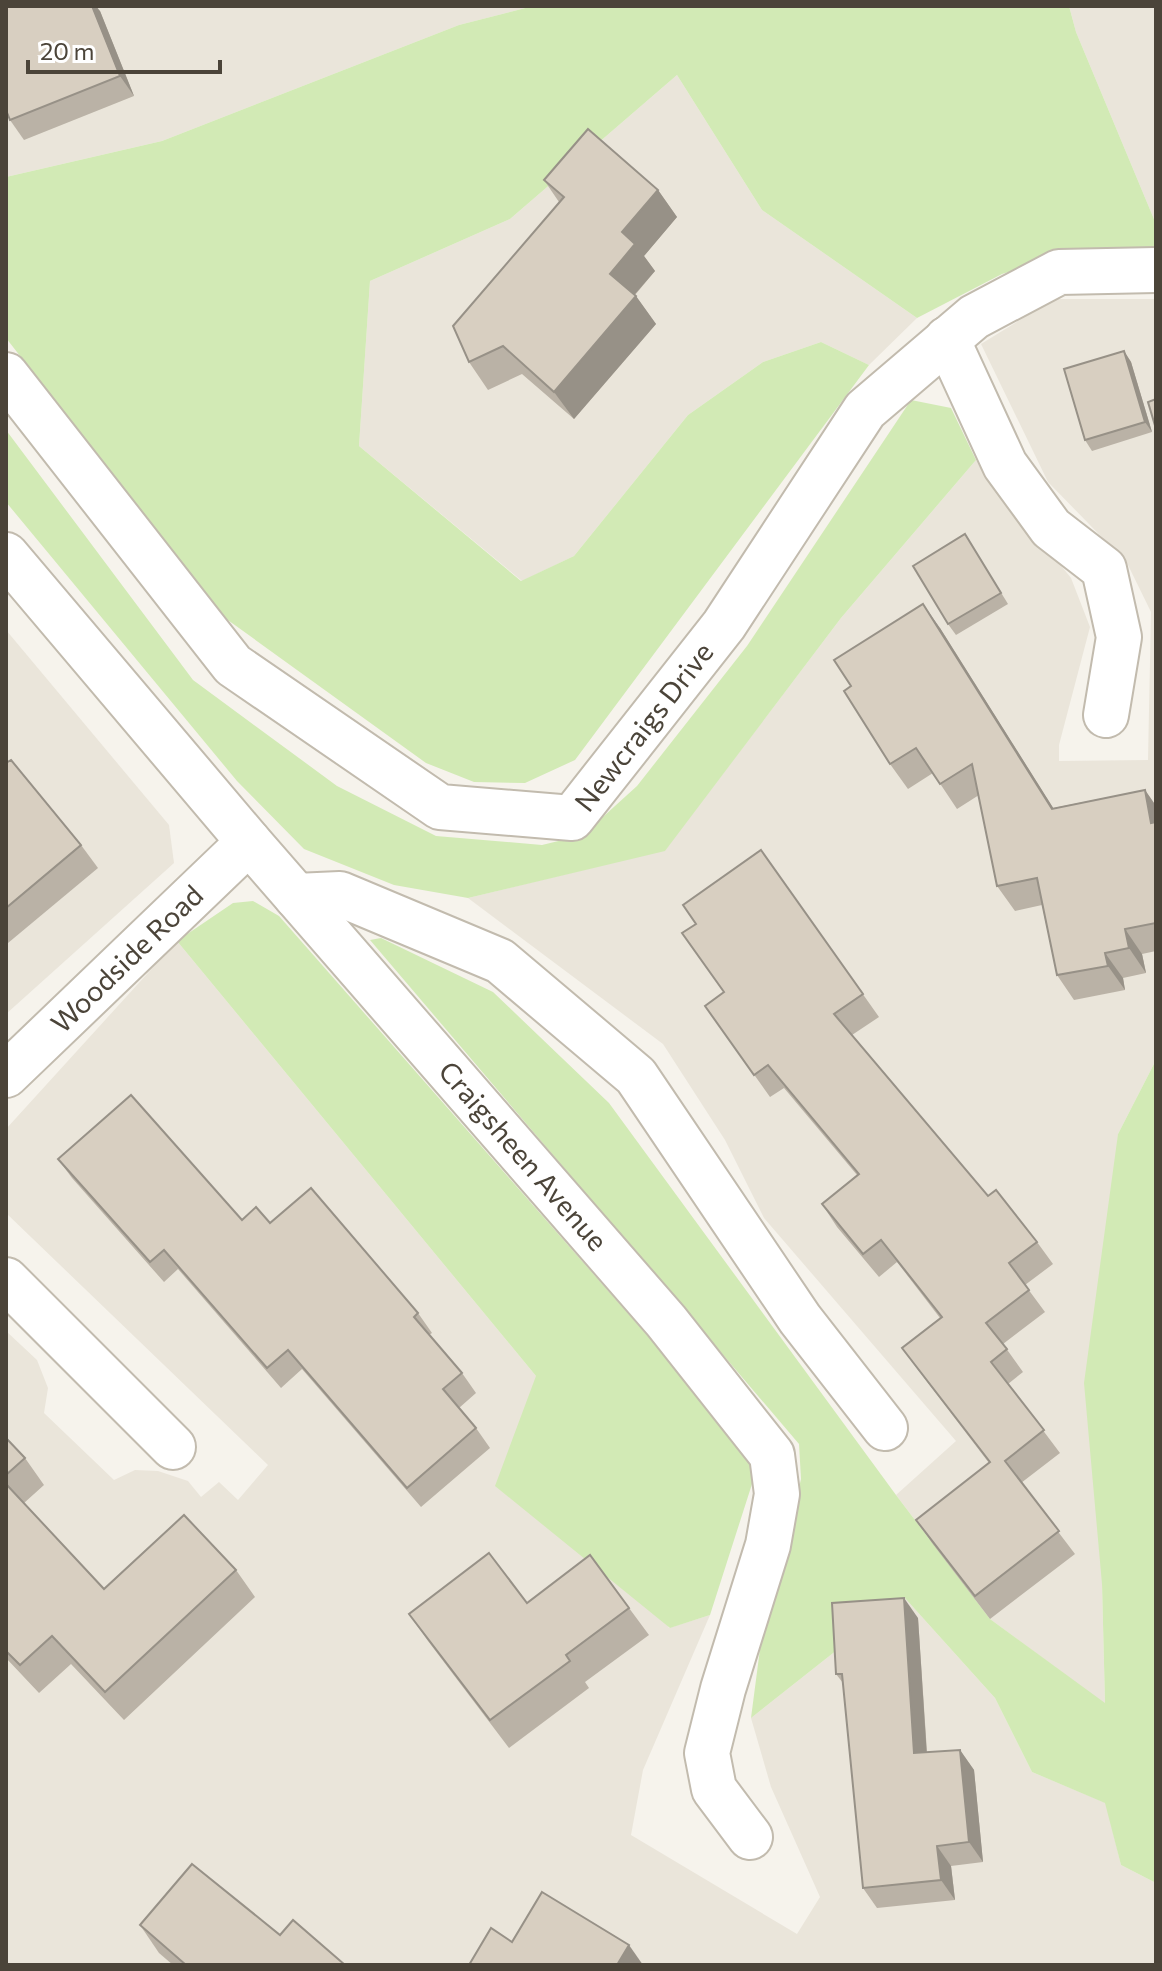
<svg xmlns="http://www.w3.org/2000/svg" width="1162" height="1971" viewBox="0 0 1162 1971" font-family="Commissioner,sans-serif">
  <rect width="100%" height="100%" fill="#f6f3ec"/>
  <!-- residential -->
  <g fill="#eae5da">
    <path d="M 6,6 L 533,6 L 459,25 L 162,141 L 6,177 Z"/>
    <path d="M 1069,6 L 1156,6 L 1156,224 L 1076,32 Z"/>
    <path d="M 677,75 L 762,210 L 917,318 L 869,365 L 821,342 L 763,362 L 688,415 L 574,556 L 522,581 L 359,446 L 370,281 L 510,219 Z"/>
    <path d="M 1054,299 L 1156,299 L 1156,1060 L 1118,1134 L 1102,1584 L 1105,1704 L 990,1619 L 896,1495 L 956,1441 L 764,1218 L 725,1140 L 663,1044 L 468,898 L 665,850 L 841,618 L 976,460 L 1071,578 L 1090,627 L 1059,745 L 1059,761 L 1148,760 L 1151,612 L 1127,563 L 1048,482 L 981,344 Z"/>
    <path d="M 6,630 L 169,825 L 174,863 L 6,1014 Z"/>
    <path d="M 177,941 L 536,1376 L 669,1628 L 710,1615 L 643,1770 L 631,1835 L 797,1934 L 820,1897 L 771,1787 L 751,1718 L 904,1597 L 995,1698 L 1032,1772 L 1106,1803 L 1121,1865 L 1156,1883 L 1156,1965 L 6,1965 L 6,1331 L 37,1360 L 48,1388 L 44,1413 L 114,1480 L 135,1470 L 158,1471 L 188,1481 L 201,1497 L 219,1482 L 238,1500 L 268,1465 L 6,1213 L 6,1129 Z"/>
  </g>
  <!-- green -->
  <g fill="#d2eab5">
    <path d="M 533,6 L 1069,6 L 1076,32 L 1156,224 L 1156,247 L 1074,251 L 1002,274 L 917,318 L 762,210 L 677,75 L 510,219 L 370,281 L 359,446 L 521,581 L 574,556 L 688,415 L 763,362 L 821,342 L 869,365 L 575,760 L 525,783 L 474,782 L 426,763 L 225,618 L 6,338 L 6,177 L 162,141 L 459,25 Z"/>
    <path d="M 911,400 L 951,408 L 976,460 L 841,618 L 665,851 L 468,898 L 394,885 L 304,849 L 237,781 L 6,502 L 6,430 L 193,680 L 337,786 L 436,836 L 542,845 L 583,835 L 637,786 L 747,646 Z"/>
    <path d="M 253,901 L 279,916 L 755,1458 L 752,1484 L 710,1615 L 670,1628 L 495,1486 L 536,1376 L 177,941 L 233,903 Z"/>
    <path d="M 381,938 L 493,992 L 609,1103 L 896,1495 L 990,1619 L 1105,1703 L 1102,1584 L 1084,1383 L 1118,1134 L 1156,1060 L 1156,1883 L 1121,1865 L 1105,1803 L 1032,1772 L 995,1698 L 904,1597 L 751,1718 L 760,1649 L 801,1479 L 799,1444 L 370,940 Z"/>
  </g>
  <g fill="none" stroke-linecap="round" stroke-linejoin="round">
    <!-- minor casing -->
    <g stroke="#c2bbae" stroke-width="48">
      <g id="minor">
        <path d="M 947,339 L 1005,465 L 1051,528 L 1104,569 L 1119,637 L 1106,715"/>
        <path d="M 6,375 L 233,665 L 440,807 L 572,818 L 724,625 L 865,410 L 974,317 L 1059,272 L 1156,270"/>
        <path d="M 6,555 L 249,842 L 666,1321 L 772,1455 L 777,1494 L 768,1545 L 723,1689 L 707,1753 L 714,1789 L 750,1837"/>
        <path d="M 296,896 L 340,894 L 500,961 L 636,1076 L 800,1319 L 885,1428"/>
        <path d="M 6,1075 L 249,842"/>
        <path d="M 6,1280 L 173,1447"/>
      </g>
    </g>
    <!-- minor -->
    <use href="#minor" stroke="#fff" stroke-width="44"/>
  </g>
  <!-- wall -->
  <g fill="#bab2a6">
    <path d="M 100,11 L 134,96 L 24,140 L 10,120 Z"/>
    <path d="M 544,180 L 658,190 L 677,217 L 644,256 L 655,271 L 635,295 L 656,324 L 574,419 L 522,374 L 488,390 L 469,362 L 559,202 Z"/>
    <path d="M 1124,351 L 1131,362 L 1152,432 L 1092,451 L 1085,440 Z"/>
    <path d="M 965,534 L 1008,604 L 956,635 L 948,624 Z"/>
    <path d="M 940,628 L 1053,808 L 1145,790 L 1156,806 L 1156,951 L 1142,954 L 1146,973 L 1123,978 L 1125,990 L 1074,1000 L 1057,975 L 1042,905 L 1015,911 L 997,886 L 979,795 L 957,809 L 933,773 L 908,789 L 890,764 Z"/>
    <path d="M 6,763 L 81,845 L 98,868 L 8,943 L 6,941 Z"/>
    <path d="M 761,850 L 879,1017 L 852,1035 L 988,1196 L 1037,1242 L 1053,1264 L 1025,1285 L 1045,1312 L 1003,1344 L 1023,1372 L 1008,1384 L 1060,1453 L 1021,1483 L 1075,1554 L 990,1619 L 932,1543 L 916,1520 L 989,1463 L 918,1370 L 902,1348 L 940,1318 L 897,1262 L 879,1277 L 837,1227 L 822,1204 L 857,1175 L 784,1088 L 770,1097 L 705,1006 L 724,992 L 696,924 Z"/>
    <path d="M 58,1159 L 242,1220 L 270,1223 L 418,1313 L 432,1333 L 429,1335 L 462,1373 L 476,1393 L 459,1408 L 476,1428 L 490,1448 L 421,1507 L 302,1369 L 281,1388 L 178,1269 L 164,1282 L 72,1178 Z"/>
    <path d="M 6,1438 L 25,1458 L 44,1485 L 24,1503 L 104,1589 L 236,1570 L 255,1597 L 124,1720 L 71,1664 L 39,1693 L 6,1658 Z"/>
    <path d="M 527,1603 L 629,1608 L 649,1635 L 585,1682 L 589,1688 L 509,1748 L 428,1641 L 409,1614 Z"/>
    <path d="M 918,1618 L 927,1752 L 960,1750 L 974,1770 L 983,1862 L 951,1866 L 955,1900 L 877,1908 L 863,1888 L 843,1683 L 836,1674 Z"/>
    <path d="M 140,1925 L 280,1935 L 345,1965 L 173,1965 L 159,1953 Z"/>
  </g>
  <!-- shaded-wall -->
  <g fill="#979187">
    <path d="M 92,6 L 96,6 L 100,11 L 134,96 L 120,76 Z"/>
    <path d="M 658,190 L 677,217 L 644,256 L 655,271 L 629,301 L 610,274 L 622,232 Z"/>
    <path d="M 636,296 L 656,324 L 574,419 L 554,392 Z"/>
    <path d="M 1124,351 L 1131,362 L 1152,432 L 1145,422 Z"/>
    <path d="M 923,604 L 940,628 L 1069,833 L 1052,809 Z"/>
    <path d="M 1145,790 L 1156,806 L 1156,830 L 1151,823 Z"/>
    <path d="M 1125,929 L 1142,954 L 1146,973 L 1129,948 Z"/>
    <path d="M 1105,953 L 1123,978 L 1125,990 L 1108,966 Z"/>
    <path d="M 904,1598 L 918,1618 L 928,1773 L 914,1753 Z"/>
    <path d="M 960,1750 L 974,1770 L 983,1862 L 969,1842 Z"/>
    <path d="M 937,1846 L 951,1866 L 955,1900 L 941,1880 Z"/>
    <path d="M 629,1945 L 643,1965 L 617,1965 Z"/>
  </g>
  <!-- building -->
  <g fill="#d8cfc1" stroke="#979187" stroke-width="2">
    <path d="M 6,6 L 92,6 L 120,76 L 10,120 L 6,110 Z"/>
    <path d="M 588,129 L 658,190 L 622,232 L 635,244 L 610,274 L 636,296 L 554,392 L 503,346 L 469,362 L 453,326 L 564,197 L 544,180 Z"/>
    <path d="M 1124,351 L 1145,422 L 1085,440 L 1064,369 Z"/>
    <path d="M 1156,399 L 1156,429 L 1148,402 Z"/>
    <path d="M 965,534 L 1001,593 L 948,624 L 913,566 Z"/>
    <path d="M 923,604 L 1052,809 L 1145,790 L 1151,823 L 1156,822 L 1156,923 L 1125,929 L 1129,948 L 1105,953 L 1108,966 L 1057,975 L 1037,878 L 997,886 L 972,764 L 940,784 L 916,748 L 890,764 L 844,691 L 851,686 L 834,660 Z"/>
    <path d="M 11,760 L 81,845 L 6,908 L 6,763 Z"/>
    <path d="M 761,850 L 863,994 L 834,1014 L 988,1196 L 996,1190 L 1037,1242 L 1009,1263 L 1029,1290 L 986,1323 L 1007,1349 L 991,1362 L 1044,1430 L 1005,1461 L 1059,1531 L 975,1596 L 916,1520 L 990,1462 L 902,1348 L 942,1317 L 881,1240 L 863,1254 L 822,1204 L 859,1174 L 768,1065 L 754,1075 L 705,1006 L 724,992 L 682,933 L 696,924 L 683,905 Z"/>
    <path d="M 131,1095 L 242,1220 L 256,1207 L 270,1223 L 311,1188 L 418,1313 L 414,1317 L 462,1373 L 443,1389 L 476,1428 L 407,1488 L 288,1350 L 267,1368 L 164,1250 L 150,1262 L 58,1159 Z"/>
    <path d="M 6,1438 L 25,1458 L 6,1475 Z"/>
    <path d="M 6,1484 L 104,1589 L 184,1515 L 236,1570 L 105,1692 L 52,1636 L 20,1665 L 6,1651 Z"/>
    <path d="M 489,1553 L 527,1603 L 590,1555 L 629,1608 L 566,1655 L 570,1661 L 490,1720 L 409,1614 Z"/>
    <path d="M 904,1598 L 914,1753 L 960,1750 L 969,1842 L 937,1846 L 941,1880 L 863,1888 L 842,1674 L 836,1674 L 832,1603 Z"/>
    <path d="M 192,1864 L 280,1935 L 293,1920 L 345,1965 L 186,1965 L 140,1925 Z"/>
    <path d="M 542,1892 L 629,1945 L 617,1965 L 469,1965 L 491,1928 L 512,1942 Z"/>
  </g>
  <g text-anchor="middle" stroke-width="8" stroke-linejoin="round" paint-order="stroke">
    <!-- street labels -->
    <g font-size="28" fill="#4b4439" stroke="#fff">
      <text transform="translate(644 727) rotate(-52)" y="10">Newcraigs Drive</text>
      <text transform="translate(127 959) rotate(-44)" y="10">Woodside Road</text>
      <text transform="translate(523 1156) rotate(49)" y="10">Craigsheen Avenue</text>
    </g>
  </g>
  <!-- border -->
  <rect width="1162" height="1971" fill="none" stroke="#4b4439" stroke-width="16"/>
  <!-- scale -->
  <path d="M28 60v12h192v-12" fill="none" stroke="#4b4439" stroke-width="4"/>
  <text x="40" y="60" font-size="24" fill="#4b4439" stroke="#ffffff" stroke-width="6" paint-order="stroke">20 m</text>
</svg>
